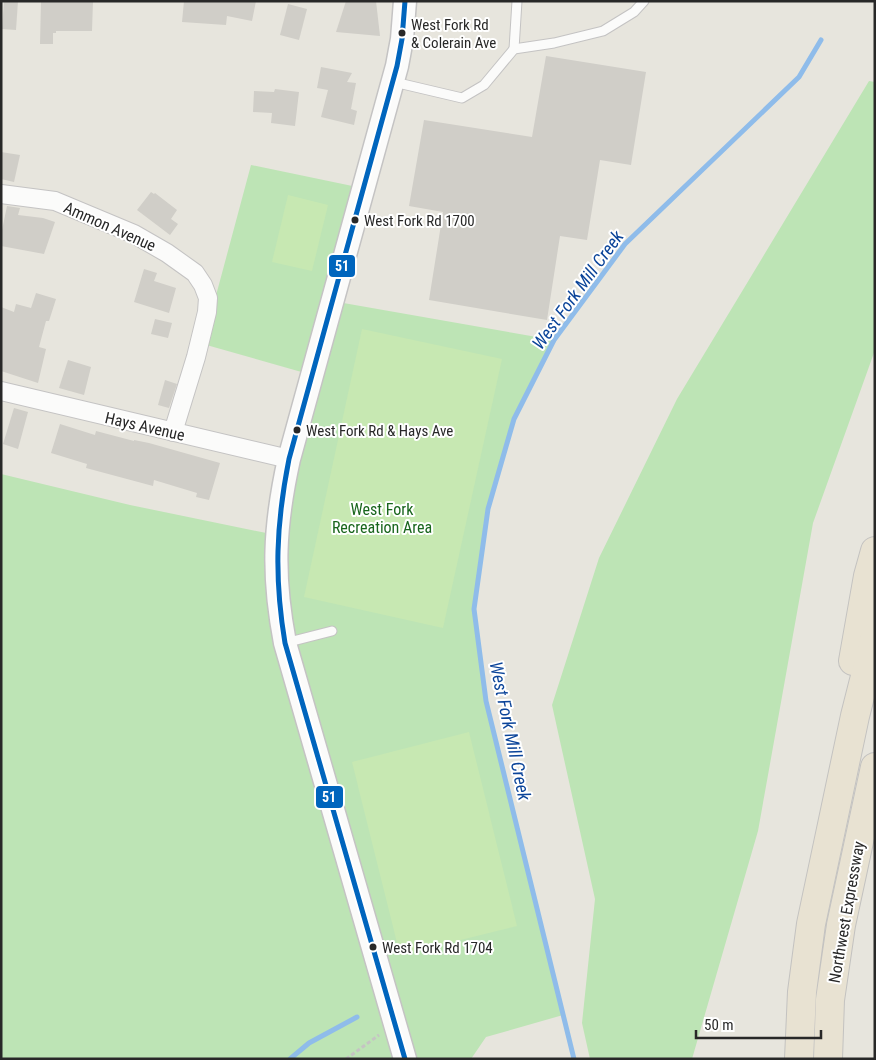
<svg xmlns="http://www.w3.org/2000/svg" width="876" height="1060" viewBox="0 0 876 1060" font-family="'Roboto Condensed',sans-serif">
  <rect width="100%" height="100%" fill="#e7e5dd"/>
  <!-- green -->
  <g fill="#bde4b5">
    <path d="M 869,81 L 875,82 L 875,350 L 813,523 L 758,831 L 692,1059 L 590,1059 L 582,1023 L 595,899 L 552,705 L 599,558 L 677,399 Z"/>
    <path d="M 251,165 L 362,188 L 332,301 L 554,340 L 514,419 L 488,509 L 474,609 L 486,701 L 563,1015 L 486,1037 L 471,1059 L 1,1059 L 1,474 L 130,505 L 276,535 L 312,375 L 203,344 Z"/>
  </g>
  <!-- pitch -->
  <g fill="#c7e8b2">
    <path d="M 288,195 L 328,205 L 312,271 L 272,262 Z"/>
    <path d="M 362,329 L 502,359 L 443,628 L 304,597 Z"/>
    <path d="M 469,732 L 517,926 L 400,955 L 352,762 Z"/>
  </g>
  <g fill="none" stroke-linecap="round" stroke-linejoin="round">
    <!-- stream -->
    <g stroke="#8fbcea" stroke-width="5">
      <path d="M 290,1059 L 309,1043 L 357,1017"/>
      <path d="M 574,1059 L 486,701 L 474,609 L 488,509 L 514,419 L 554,340 L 625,244 L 799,77 L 821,40"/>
    </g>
  </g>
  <!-- building -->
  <g fill="#d0cec8">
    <path d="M 4,1 L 18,1 L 16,30 L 2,29 Z"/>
    <path d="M 41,1 L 93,1 L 92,31 L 56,31 L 56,33 L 53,33 L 53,44 L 40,44 Z"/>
    <path d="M 184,1 L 256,1 L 252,21 L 227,16 L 226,25 L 182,22 Z"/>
    <path d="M 346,1 L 376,1 L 380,36 L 336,32 Z"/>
    <path d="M 288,4 L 307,9 L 299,40 L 280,35 Z"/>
    <path d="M 546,56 L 646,72 L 631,165 L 600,160 L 587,240 L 560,236 L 547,320 L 429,300 L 443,212 L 409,206 L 424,120 L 532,137 Z"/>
    <path d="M 321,67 L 352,73 L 347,82 L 356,83 L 351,109 L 357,111 L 354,125 L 321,117 L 328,90 L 317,88 Z"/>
    <path d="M 275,89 L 299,92 L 295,126 L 271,123 L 272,113 L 253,112 L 254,91 L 274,92 Z"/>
    <path d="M 1,152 L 20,155 L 14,182 L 1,179 Z"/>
    <path d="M 151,192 L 154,194 L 155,193 L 177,210 L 171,219 L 178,224 L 170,235 L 137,210 Z"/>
    <path d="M 7,206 L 20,208 L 18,215 L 43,218 L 55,222 L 44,254 L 1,246 L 1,235 Z"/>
    <path d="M 144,269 L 157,273 L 154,281 L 176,288 L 169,313 L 134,302 Z"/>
    <path d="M 36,293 L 56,299 L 49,321 L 46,321 L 39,347 L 46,349 L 38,383 L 1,371 L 1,307 L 14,312 L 16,304 L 31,308 Z"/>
    <path d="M 155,319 L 172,323 L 168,338 L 151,334 Z"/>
    <path d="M 68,360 L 91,367 L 84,395 L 59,388 Z"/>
    <path d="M 165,380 L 177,384 L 169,408 L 158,405 Z"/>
    <path d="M 14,408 L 28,412 L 18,449 L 3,444 Z"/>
    <path d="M 60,424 L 95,435 L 96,431 L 134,441 L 134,440 L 149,443 L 220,463 L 209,500 L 196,497 L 197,493 L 154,480 L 153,486 L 86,468 L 87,464 L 51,453 Z"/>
  </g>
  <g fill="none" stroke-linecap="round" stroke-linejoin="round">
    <!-- service casing -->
    <g stroke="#c4c3c3" stroke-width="11">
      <g id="service">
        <path d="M 514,49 L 517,1"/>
        <path d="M 394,82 L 462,98 L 484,85 L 514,49 L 554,43 L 603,31 L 634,12 L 644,1"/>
        <path d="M 285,643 L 332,631"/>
      </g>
    </g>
    <!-- minor casing -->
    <g stroke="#c4c3c3" stroke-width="20">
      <g id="minor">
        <path d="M 1,194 L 55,201 L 134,234 L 167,253 L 195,273 L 203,285 L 208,298 L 207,312 L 196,357 L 173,432"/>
        <path d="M 1,391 L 289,459"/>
      </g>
    </g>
    <!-- tertiary casing -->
    <g stroke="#c4c3c3" stroke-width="25">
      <path id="tertiary" d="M 405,1059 L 285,643 C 272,575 274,527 289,459 L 397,66 L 402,39 L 405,1"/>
    </g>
    <!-- motorway casing -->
    <g stroke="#c3c2c0" stroke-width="30">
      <g id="motorway">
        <path d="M 853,661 L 868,576 L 875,551"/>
        <path d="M 799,1059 L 802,992 L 811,924 L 855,716 L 875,637"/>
        <path d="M 828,1059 L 830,1000 L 841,925 L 875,767"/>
      </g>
    </g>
    <!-- path -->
    <path stroke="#c5c4c3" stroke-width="3" stroke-dasharray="4 2.5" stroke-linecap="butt" d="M 346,1059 L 379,1035"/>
    <!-- service -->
    <use href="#service" stroke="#fbfbfa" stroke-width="9"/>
    <!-- minor -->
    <use href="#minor" stroke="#fbfbfa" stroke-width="18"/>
    <!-- tertiary -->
    <use href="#tertiary" stroke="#fbfbfa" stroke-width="22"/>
    <!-- motorway -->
    <use href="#motorway" stroke="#e8e2d2" stroke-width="28"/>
    <!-- bus-1 casing -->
    <g stroke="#fff" stroke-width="9">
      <path id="bus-1" d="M 405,1059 L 285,643 C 274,577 276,525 289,459 L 397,66 L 402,39 L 405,1"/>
    </g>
    <!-- bus-1 -->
    <use href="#bus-1" stroke="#0065bd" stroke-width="5"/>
  </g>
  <!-- markers -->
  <g fill="#282828" stroke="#fff" stroke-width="2">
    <circle cx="402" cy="33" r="4.5"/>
    <circle cx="355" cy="220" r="4.5"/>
    <circle cx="297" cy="430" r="4.5"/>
    <circle cx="373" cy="947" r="4.5"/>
  </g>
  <g text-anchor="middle" stroke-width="4" stroke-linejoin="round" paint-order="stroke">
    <!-- bus labels -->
    <g font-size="15" fill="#282828" stroke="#fff" text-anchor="start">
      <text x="411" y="30">West Fork Rd<tspan x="411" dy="18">&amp; Colerain Ave</tspan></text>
      <text x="364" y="226">West Fork Rd 1700</text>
      <text x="306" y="436">West Fork Rd &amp; Hays Ave</text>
      <text x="382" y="953">West Fork Rd 1704</text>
    </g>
    <!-- street labels -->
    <g font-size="16" fill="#282828" stroke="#fff">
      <text transform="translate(110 226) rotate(24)" y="6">Ammon Avenue</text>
      <text transform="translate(145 426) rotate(13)" y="6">Hays Avenue</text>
      <text transform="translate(846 912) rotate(-80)" y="6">Northwest Expressway</text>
    </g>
    <!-- park labels -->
    <g font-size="16" fill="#18651c" stroke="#fff">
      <text x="382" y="515">West Fork<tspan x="382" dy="18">Recreation Area</tspan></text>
    </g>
    <!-- water labels -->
    <g font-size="18" font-style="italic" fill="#0b4499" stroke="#fff">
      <text transform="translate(578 290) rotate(-54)" y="6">West Fork Mill Creek</text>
      <text transform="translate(510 731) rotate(78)" y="6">West Fork Mill Creek</text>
    </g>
  </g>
  <g stroke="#fff" stroke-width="2">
    <rect x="328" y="254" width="28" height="24" rx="5" fill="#0065bd"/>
    <rect x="315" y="785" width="29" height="24" rx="5" fill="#0065bd"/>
  </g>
  <g font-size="14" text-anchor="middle" font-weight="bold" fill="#fff">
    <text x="342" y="271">51</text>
    <text x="329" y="802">51</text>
  </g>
  <!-- border -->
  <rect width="876" height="1060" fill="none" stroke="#282828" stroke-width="5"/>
  <!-- scale -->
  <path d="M696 1030v8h125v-8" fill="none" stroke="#282828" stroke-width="2.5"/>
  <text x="704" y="1030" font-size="15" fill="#282828" stroke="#ffffff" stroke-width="4" paint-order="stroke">50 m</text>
</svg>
